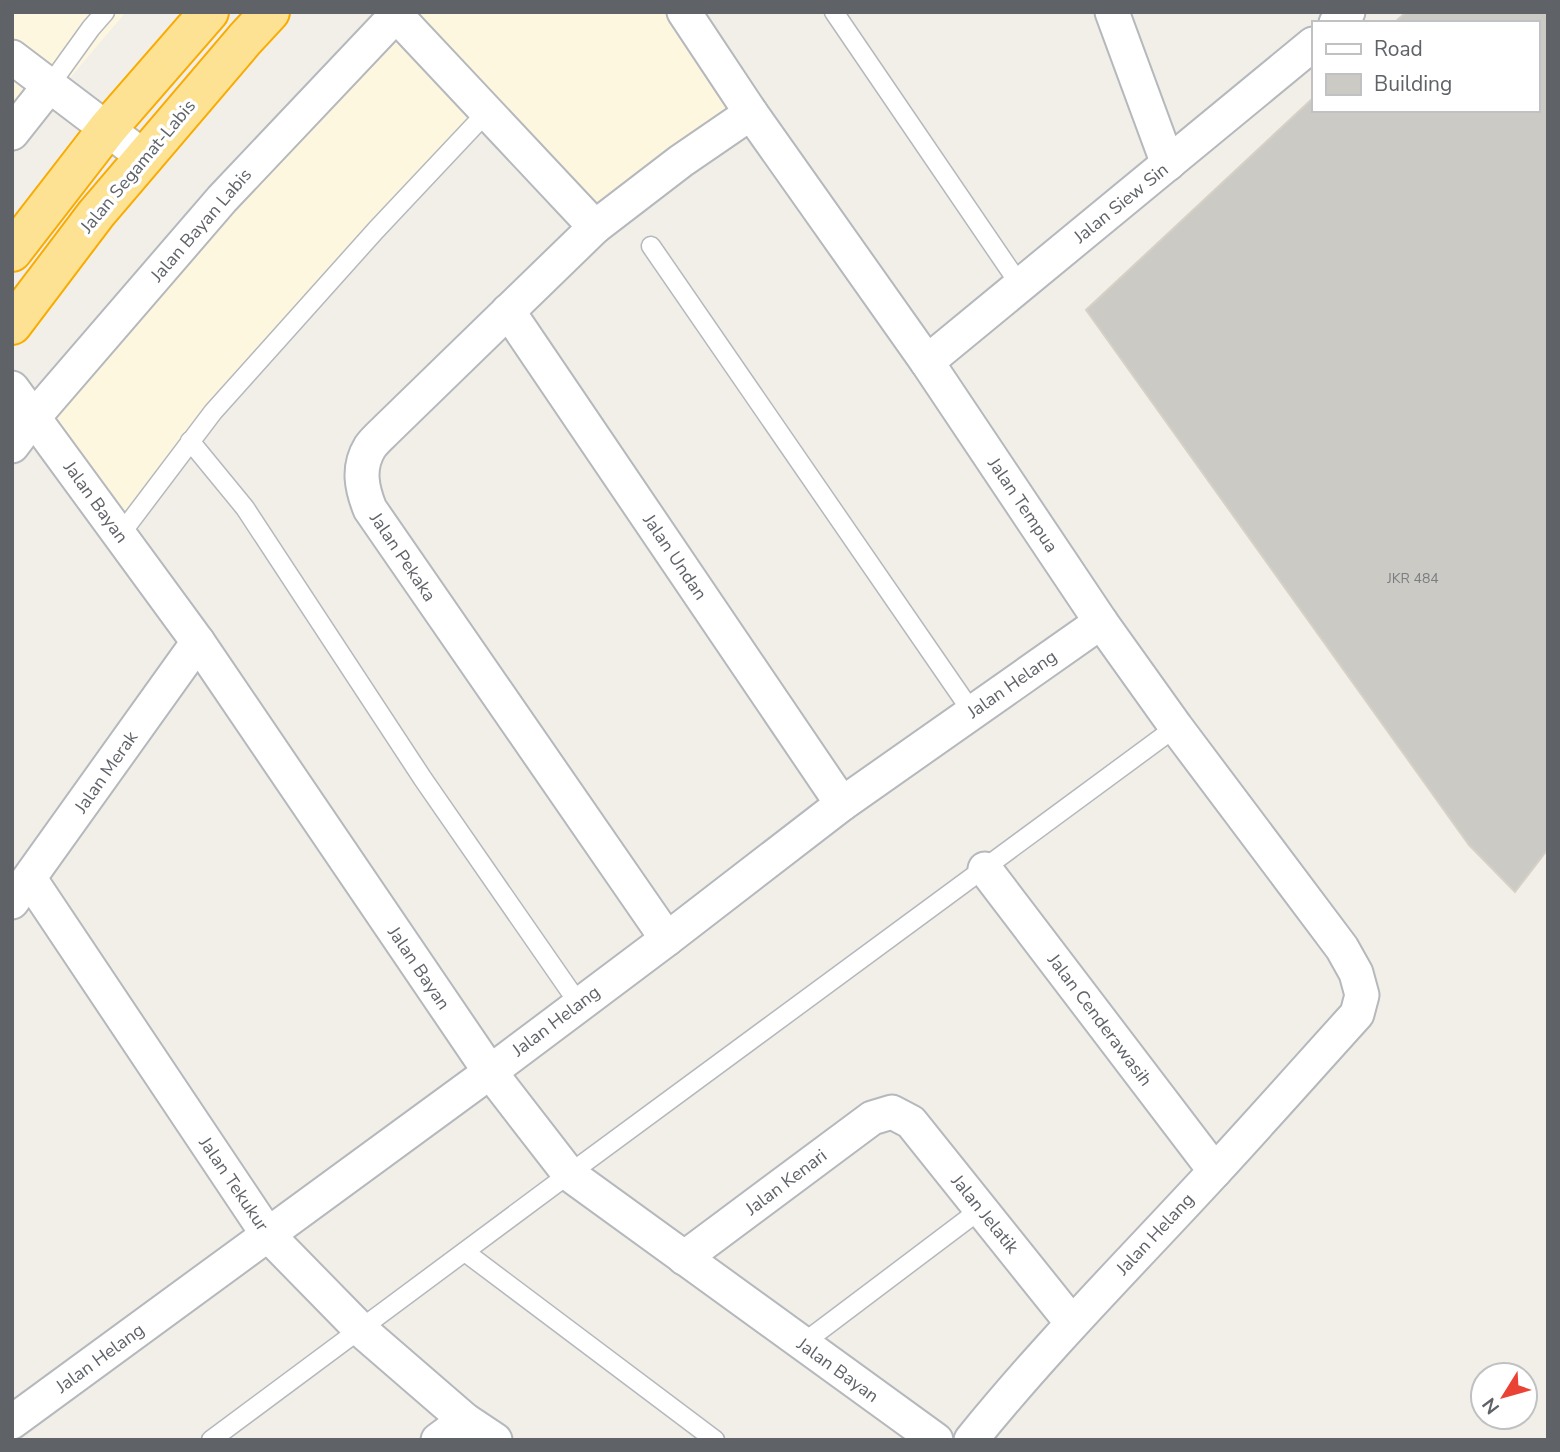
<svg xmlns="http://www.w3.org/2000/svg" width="1560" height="1452" viewBox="0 0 1560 1452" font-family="'Nunito Sans',sans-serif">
  <rect width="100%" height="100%" fill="#f1efe8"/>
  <!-- commercial -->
  <g fill="#fef7e0">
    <path d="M 12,12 L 126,12 L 52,99 L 12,152 Z"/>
    <path d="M 379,12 L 696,12 L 754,98 L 595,211 L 499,107 L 220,415 L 115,557 L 14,420 Z"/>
  </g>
  <!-- building -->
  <path fill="#cccac5" stroke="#d6d1c6" stroke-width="2" d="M 1406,12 L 1548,12 L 1548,849 L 1515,892 L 1469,845 L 1086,310 L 1313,98 L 1313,110 L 1537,110 L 1537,23 L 1394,23 Z"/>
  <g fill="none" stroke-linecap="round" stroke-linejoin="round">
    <!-- lane casing -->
    <g stroke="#b5b8bc" stroke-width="21">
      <g id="lane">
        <path d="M 834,12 L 1020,285"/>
        <path d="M 50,85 L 91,28 L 105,12"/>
        <path d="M 651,246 L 972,712"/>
        <path d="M 190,441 L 245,508 L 423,779 L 579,1004"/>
        <path d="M 120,535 L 213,412 L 376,230 L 487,112"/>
        <path d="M 465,1252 L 715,1440"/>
        <path d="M 802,1344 L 981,1209"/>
        <path d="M 211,1440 L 569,1174 L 1176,727"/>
      </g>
    </g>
    <!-- street casing -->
    <g stroke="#b5b8bc" stroke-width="37">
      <g id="street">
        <path d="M 684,12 L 751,113 L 927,362 L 1101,622 L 1176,727 L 1342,948 L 1356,973 L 1362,995 L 1357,1014 C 1309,1067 1262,1120 1214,1172 C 1132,1261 1047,1346 971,1440"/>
        <path d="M 1112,12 L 1168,164"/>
        <path d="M 396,15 L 595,227"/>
        <path d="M 1336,23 L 1348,12"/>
        <path d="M 12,57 L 144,157"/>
        <path d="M 12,133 L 50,85"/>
        <path d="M 508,311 L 842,804"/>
        <path d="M 927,362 L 1313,44"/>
        <path d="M 12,388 L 198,642 L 490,1072 L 569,1174 L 936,1440"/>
        <path d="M 12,446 L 34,417 L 222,199 L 399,12"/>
        <path d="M 985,869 L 1215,1171"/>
        <path d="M 30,879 L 268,1235 L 361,1330 L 465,1420 L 495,1440"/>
        <path d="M 12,902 L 198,642"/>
        <path d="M 667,939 L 370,509 C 362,489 357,468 370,447 C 374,441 381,435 386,430 L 595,227 L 681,161 L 751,113"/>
        <path d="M 684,1258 L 872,1118 L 892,1112 L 911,1122 L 1072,1323"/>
        <path d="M 12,1422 L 490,1072 L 667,939 L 842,804 L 1101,622"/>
        <path d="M 438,1440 L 465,1420"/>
      </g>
    </g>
    <!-- highway casing -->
    <g stroke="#f9ab00" stroke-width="42">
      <g id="highway">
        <path d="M 12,252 L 108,128 L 209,12"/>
        <path d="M 12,325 L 96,214 L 245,39 L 270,12"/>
      </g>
    </g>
    <!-- lane -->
    <use href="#lane" stroke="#fff" stroke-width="18"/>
    <!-- street -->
    <use href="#street" stroke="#fff" stroke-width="33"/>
    <!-- highway -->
    <use href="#highway" stroke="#fde293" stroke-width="38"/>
  </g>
  <g text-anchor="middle" stroke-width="7" stroke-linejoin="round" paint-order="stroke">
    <!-- number labels -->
    <g font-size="14" fill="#7a7d7f">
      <text x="1413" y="583">JKR 484</text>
    </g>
    <!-- street labels -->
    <g font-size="18" fill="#5f6368" stroke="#fff">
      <text transform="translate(138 166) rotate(-50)" y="6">Jalan Segamat-Labis</text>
      <text transform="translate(1121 203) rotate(-39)" y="6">Jalan Siew Sin</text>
      <text transform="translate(201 225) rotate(-49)" y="6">Jalan Bayan Labis</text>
      <text transform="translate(96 502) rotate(54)" y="6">Jalan Bayan</text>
      <text transform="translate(1023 505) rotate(56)" y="6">Jalan Tempua</text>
      <text transform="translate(403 557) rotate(56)" y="6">Jalan Pekaka</text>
      <text transform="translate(675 557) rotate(56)" y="6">Jalan Undan</text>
      <text transform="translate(1012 684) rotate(-35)" y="6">Jalan Helang</text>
      <text transform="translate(106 772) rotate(-55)" y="6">Jalan Merak</text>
      <text transform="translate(419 968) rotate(56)" y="6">Jalan Bayan</text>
      <text transform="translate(1100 1020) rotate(53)" y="6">Jalan Cenderawasih</text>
      <text transform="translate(556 1021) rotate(-37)" y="6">Jalan Helang</text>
      <text transform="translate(786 1182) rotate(-37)" y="6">Jalan Kenari</text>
      <text transform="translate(234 1184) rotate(56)" y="6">Jalan Tekukur</text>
      <text transform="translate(985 1214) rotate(51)" y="6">Jalan Jelatik</text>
      <text transform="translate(1155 1234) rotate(-47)" y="6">Jalan Helang</text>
      <text transform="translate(100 1358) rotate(-36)" y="6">Jalan Helang</text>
      <text transform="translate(838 1370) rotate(36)" y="6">Jalan Bayan</text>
    </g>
  </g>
  <!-- border -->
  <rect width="1560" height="1452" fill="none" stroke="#5f6368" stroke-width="28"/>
  <!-- legend -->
  <rect x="1312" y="21" width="228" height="91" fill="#ffffff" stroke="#bfc1c3" stroke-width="2"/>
  <rect x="1326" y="44" width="35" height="10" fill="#ffffff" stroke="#bfc1c3" stroke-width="2"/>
  <text x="1374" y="56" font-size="21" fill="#5f6368">Road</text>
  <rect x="1326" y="74" width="35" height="21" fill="#cccac5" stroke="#bfc1c3" stroke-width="2"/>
  <text x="1374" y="91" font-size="21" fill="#5f6368">Building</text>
  <!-- north arrow -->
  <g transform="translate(1504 1396) rotate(233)"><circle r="33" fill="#ffffff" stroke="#bfc1c3" stroke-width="2"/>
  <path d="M0-5L12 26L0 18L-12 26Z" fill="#ea4335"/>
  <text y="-10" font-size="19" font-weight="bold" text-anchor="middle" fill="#5f6368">N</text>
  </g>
</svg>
